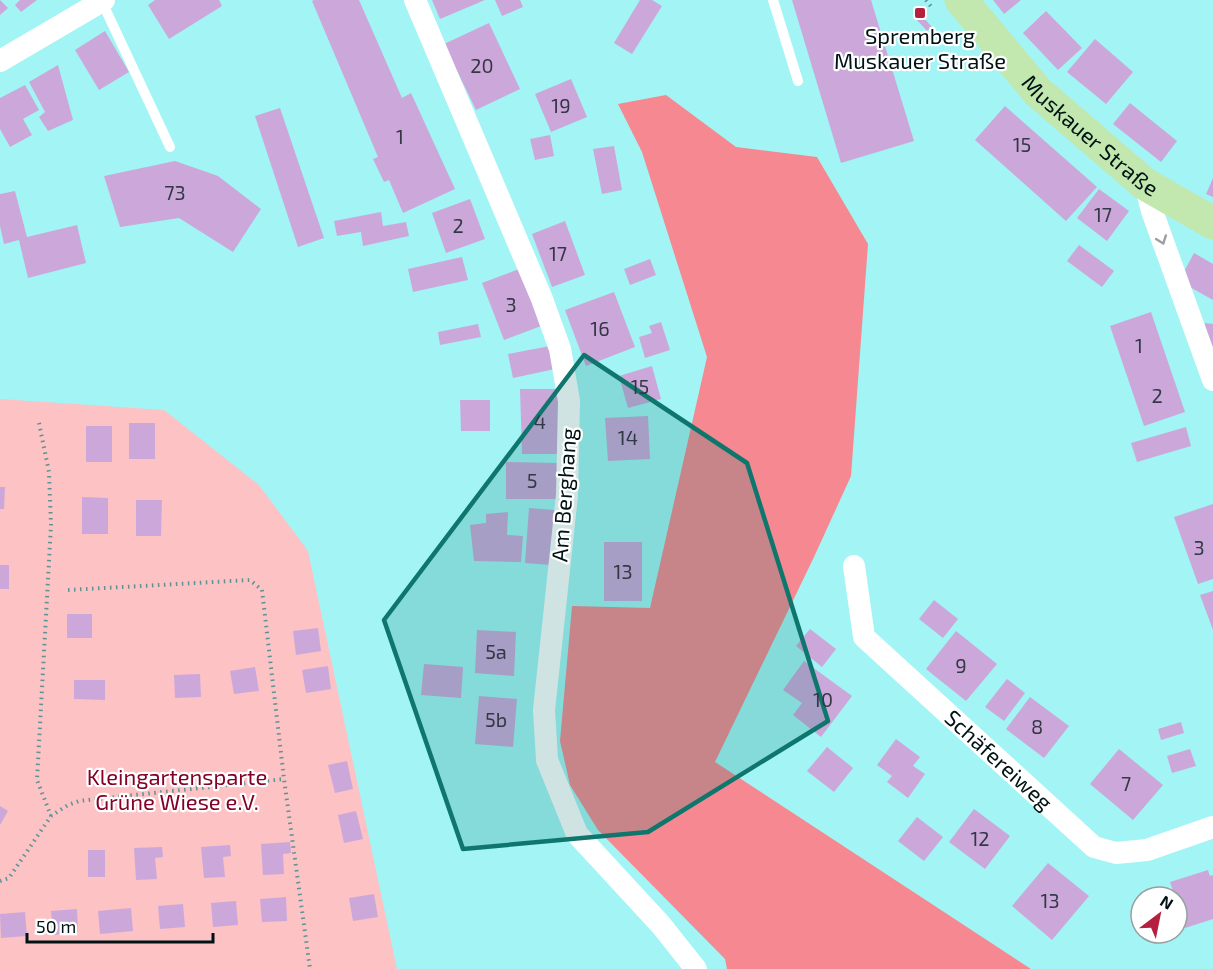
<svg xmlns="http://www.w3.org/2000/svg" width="1213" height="969" viewBox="0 0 1213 969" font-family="'Exo 2',sans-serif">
  <rect width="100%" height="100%" fill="#a2f4f5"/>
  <!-- green -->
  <path fill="#fcc2c4" d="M 0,399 L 164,410 L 259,485 L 308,551 L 397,969 L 0,969 Z"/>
  <!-- forest -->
  <path fill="#f58890" d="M 666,95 L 736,147 L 817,157 L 868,244 L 851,476 L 814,557 L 715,762 L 1031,969 L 727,969 L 725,959 L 598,830 L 570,785 L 560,741 L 572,606 L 650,608 L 707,357 L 642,152 L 618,104 Z"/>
  <!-- building -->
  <g fill="#cca8da">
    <path d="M 0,0 L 8,8 L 0,15 Z"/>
    <path d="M 20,0 L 37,0 L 21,12 L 15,5 Z"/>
    <path d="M 155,0 L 219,0 L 222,6 L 169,39 L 148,5 Z"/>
    <path d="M 314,0 L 359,0 L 402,98 L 411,93 L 455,189 L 403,213 L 389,180 L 384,182 L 373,159 L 378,157 L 312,1 Z"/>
    <path d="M 432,0 L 485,0 L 440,19 Z"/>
    <path d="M 495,0 L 520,0 L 523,7 L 502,16 Z"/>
    <path d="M 640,0 L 652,0 L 662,6 L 632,54 L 614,43 Z"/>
    <path d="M 792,0 L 871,0 L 914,141 L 841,163 Z"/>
    <path d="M 993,0 L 1021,0 L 1004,14 Z"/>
    <path d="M 1046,11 L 1082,48 L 1058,70 L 1023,33 Z"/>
    <path d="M 921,15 L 932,27 L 927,31 L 916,19 Z"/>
    <path d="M 489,23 L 520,89 L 476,110 L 444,44 Z"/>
    <path d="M 105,31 L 129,72 L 99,90 L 75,50 Z"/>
    <path d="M 1095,39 L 1133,72 L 1106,104 L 1067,72 Z"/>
    <path d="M 58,65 L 73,120 L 48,131 L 39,117 L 45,112 L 29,82 Z"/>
    <path d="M 571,79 L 587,117 L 551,132 L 535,94 Z"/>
    <path d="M 25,85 L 39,110 L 23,119 L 32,135 L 10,147 L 0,129 L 0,98 Z"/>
    <path d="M 1130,103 L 1177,141 L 1161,162 L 1113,124 Z"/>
    <path d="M 1005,106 L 1097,187 L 1066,221 L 975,140 Z"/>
    <path d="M 280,108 L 324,238 L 298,247 L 255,116 Z"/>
    <path d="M 550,135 L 554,156 L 535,160 L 530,139 Z"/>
    <path d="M 614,146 L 622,190 L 602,194 L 593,149 Z"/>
    <path d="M 175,161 L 218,176 L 261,209 L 233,252 L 179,218 L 120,227 L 104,176 Z"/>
    <path d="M 1213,178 L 1213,197 L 1206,194 Z"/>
    <path d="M 1099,189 L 1129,211 L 1107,241 L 1077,218 Z"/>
    <path d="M 15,191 L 27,237 L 77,225 L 86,263 L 28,278 L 19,240 L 4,244 L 0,226 L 0,194 Z"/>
    <path d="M 470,199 L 485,239 L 446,253 L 432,213 Z"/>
    <path d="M 381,212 L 383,226 L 406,222 L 409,236 L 363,246 L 361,232 L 337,236 L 334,221 Z"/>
    <path d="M 565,221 L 585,275 L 552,287 L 532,234 Z"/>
    <path d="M 1079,245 L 1114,271 L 1102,287 L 1067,261 Z"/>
    <path d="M 1194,253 L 1213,264 L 1213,300 L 1179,281 Z"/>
    <path d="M 462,257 L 468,280 L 413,292 L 408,269 Z"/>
    <path d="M 650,259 L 656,275 L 630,285 L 624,269 Z"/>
    <path d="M 519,269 L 541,326 L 504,340 L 482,283 Z"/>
    <path d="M 614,292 L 635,347 L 586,366 L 565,310 Z"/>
    <path d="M 1151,312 L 1185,412 L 1144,426 L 1110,326 Z"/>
    <path d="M 661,322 L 670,350 L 645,358 L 639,337 L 652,333 L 649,326 Z"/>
    <path d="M 1205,323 L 1213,324 L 1213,371 L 1202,350 Z"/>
    <path d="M 478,324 L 481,337 L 440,345 L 438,332 Z"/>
    <path d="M 550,346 L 555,369 L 513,378 L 508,354 Z"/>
    <path d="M 652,366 L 661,399 L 628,408 L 619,376 Z"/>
    <path d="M 520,389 L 559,389 L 561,454 L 522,454 Z"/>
    <path d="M 460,400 L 490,400 L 490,431 L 461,431 Z"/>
    <path d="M 648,416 L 650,459 L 608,461 L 605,418 Z"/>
    <rect x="129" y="423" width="26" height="36"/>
    <rect x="86" y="426" width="26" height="36"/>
    <path d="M 1186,427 L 1191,446 L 1137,462 L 1131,443 Z"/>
    <path d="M 506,462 L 559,463 L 558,499 L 506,499 Z"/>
    <path d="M 0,487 L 5,487 L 4,509 L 0,509 Z"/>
    <path d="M 82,497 L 108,498 L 108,534 L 82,534 Z"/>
    <path d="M 136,500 L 162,500 L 161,536 L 136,536 Z"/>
    <path d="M 1213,504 L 1213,579 L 1198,584 L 1174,517 Z"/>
    <path d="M 529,508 L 555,510 L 551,565 L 525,563 Z"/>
    <path d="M 508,512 L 507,535 L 523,536 L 521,562 L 474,561 L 470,525 L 486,523 L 486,514 Z"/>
    <rect x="604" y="542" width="38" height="59"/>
    <rect x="0" y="565" width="9" height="24"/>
    <path d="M 1213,591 L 1213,630 L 1200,595 Z"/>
    <path d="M 934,600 L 958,619 L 943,638 L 919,619 Z"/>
    <rect x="67" y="614" width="25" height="24"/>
    <path d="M 318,628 L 321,651 L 296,655 L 293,631 Z"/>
    <path d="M 810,629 L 836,649 L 822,667 L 796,646 Z"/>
    <path d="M 477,630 L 516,632 L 514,676 L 475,673 Z"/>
    <path d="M 956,631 L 997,664 L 966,701 L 926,669 Z"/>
    <path d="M 804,661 L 852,696 L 821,737 L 793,715 L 802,703 L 783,690 Z"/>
    <path d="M 424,664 L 463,667 L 461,698 L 421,695 Z"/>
    <path d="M 328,666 L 331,689 L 306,693 L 302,670 Z"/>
    <path d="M 255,667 L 259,691 L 234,694 L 230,671 Z"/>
    <path d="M 200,674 L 201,697 L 175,698 L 174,675 Z"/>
    <path d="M 1007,679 L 1025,693 L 1004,721 L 985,707 Z"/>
    <path d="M 74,680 L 105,680 L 105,700 L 74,699 Z"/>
    <path d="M 479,696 L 517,699 L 513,747 L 475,744 Z"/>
    <path d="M 1030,697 L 1069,726 L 1044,758 L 1006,729 Z"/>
    <path d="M 1181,722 L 1184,733 L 1161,740 L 1158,729 Z"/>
    <path d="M 896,739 L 920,757 L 913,766 L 925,774 L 908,798 L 887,782 L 892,776 L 877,765 Z"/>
    <path d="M 827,747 L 853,768 L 834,792 L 807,771 Z"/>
    <path d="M 1119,749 L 1163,785 L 1133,820 L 1090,784 Z"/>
    <path d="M 1190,749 L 1196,766 L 1172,773 L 1167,756 Z"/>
    <path d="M 347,761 L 353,789 L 335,793 L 328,765 Z"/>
    <path d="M 0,806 L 8,811 L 0,825 Z"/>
    <path d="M 974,809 L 1010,836 L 985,869 L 949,842 Z"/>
    <path d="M 356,811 L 363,839 L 344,843 L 338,815 Z"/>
    <path d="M 917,817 L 943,837 L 924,861 L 898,841 Z"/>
    <path d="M 290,842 L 291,853 L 283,854 L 284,874 L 263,875 L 261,844 Z"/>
    <path d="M 230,845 L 231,856 L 223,857 L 225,877 L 204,878 L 201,847 Z"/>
    <path d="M 162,847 L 163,857 L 155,858 L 157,879 L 136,880 L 134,848 Z"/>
    <rect x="88" y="850" width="17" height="27"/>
    <path d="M 1048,863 L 1089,896 L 1052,940 L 1012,906 Z"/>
    <path d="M 1208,870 L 1210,876 L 1213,875 L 1213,919 L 1185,928 L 1177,903 L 1177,897 L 1175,897 L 1170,882 Z"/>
    <path d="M 374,894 L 378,917 L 353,921 L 349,898 Z"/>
    <path d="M 286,897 L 287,921 L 262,922 L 260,899 Z"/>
    <path d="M 236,901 L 238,925 L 213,927 L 211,903 Z"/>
    <path d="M 183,904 L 185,927 L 160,929 L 158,906 Z"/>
    <path d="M 131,908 L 133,931 L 100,934 L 98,911 Z"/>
    <path d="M 77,909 L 78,932 L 53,935 L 51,911 Z"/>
    <path d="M 25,912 L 27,936 L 1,938 L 0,914 Z"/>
  </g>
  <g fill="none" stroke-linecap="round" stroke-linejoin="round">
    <!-- path -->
    <g stroke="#5c9394" stroke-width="4" stroke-dasharray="1.5 4.5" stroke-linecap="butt">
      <path d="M 926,0 L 933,9"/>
      <path d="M 39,423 L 49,472 L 51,525 L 37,780 L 51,816"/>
      <path d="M 68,590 L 250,580 L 262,590 L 284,779 L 310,969"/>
      <path d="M 0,881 L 9,878 L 51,816 L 68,805 L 79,801 L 284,779"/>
    </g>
    <!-- lane -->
    <g stroke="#fff" stroke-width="10">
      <path d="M 773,0 L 798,81"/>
      <path d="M 102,2 L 170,147"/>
    </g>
    <!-- street -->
    <g stroke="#fff" stroke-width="22">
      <path d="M 415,0 L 542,299 L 560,349 L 569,401 L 567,495 L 544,710 L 547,760 L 577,834 L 661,925 L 696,969"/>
      <path d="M 0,61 L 104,0"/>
      <path d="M 1145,184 L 1152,211 L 1213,380"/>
      <path id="s1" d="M 854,566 L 864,637 L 1094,847 L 1116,853 L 1147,850 L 1213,827"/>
    </g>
    <!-- primary -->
    <path stroke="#c2e8af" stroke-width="33" id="s2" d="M 961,0 L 1038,92 L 1145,184 L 1213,223"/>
  </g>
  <!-- one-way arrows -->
  <defs><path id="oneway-chevron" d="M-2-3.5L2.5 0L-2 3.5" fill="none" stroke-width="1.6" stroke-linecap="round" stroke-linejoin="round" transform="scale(1.5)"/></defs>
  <use stroke="#99a0a1" href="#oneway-chevron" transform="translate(1162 240) rotate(70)"/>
  <!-- marked area -->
  <path fill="#0f766e" fill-opacity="0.2" stroke="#0f766e" stroke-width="4.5" stroke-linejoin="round" d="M 584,355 L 747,463 L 828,721 L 648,832 L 463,849 L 384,620 Z"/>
  <!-- markers -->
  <rect fill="#b4213f" stroke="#fff" stroke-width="2" x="914" y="7" width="12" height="12" rx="3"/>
  <g text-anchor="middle" stroke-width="4.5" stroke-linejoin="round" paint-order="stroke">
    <!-- number labels -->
    <g font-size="20" fill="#333845">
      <text x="482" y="73">20</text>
      <text x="561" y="113">19</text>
      <text x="400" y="144">1</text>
      <text x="1022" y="152">15</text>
      <text x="175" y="200">73</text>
      <text x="1103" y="222">17</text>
      <text x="458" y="233">2</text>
      <text x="558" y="261">17</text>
      <text x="511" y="312">3</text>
      <text x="600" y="336">16</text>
      <text x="1139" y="353">1</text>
      <text x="640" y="394">15</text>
      <text x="1157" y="403">2</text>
      <text x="540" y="429">4</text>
      <text x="628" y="445">14</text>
      <text x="532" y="488">5</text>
      <text x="1199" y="555">3</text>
      <text x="623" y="579">13</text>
      <text x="496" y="659">5a</text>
      <text x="961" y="673">9</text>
      <text x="823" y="707">10</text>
      <text x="496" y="727">5b</text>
      <text x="1037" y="734">8</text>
      <text x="1126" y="791">7</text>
      <text x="980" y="846">12</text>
      <text x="1050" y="908">13</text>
    </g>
    <!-- poi labels -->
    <g font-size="22" fill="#001213" stroke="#fff">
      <text x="920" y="44">Spremberg<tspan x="920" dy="25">Muskauer Straße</tspan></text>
    </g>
    <!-- street labels -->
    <g font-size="22" fill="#001213" stroke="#fff">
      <text dy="8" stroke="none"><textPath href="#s2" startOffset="188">Muskauer Straße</textPath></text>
      <text transform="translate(564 495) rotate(-86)" y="8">Am Berghang</text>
      <text dy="8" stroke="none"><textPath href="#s1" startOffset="254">Schäfereiweg</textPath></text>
    </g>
    <!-- park labels -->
    <g font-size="22" fill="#830026" stroke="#fff">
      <text x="177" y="785">Kleingartensparte<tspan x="177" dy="25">Grüne Wiese e.V.</tspan></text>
    </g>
  </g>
  <!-- north arrow -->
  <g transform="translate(1159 915) rotate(32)"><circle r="28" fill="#ffffff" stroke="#99a0a1" stroke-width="1.5"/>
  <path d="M0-4.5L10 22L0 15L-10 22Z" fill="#b4213f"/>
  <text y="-9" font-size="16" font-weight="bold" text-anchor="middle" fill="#001213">N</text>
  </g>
  <!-- scale -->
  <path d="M27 933v9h186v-9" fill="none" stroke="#001213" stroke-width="3"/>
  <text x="36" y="933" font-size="18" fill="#001213" stroke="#ffffff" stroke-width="4.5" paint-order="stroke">50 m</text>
</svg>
